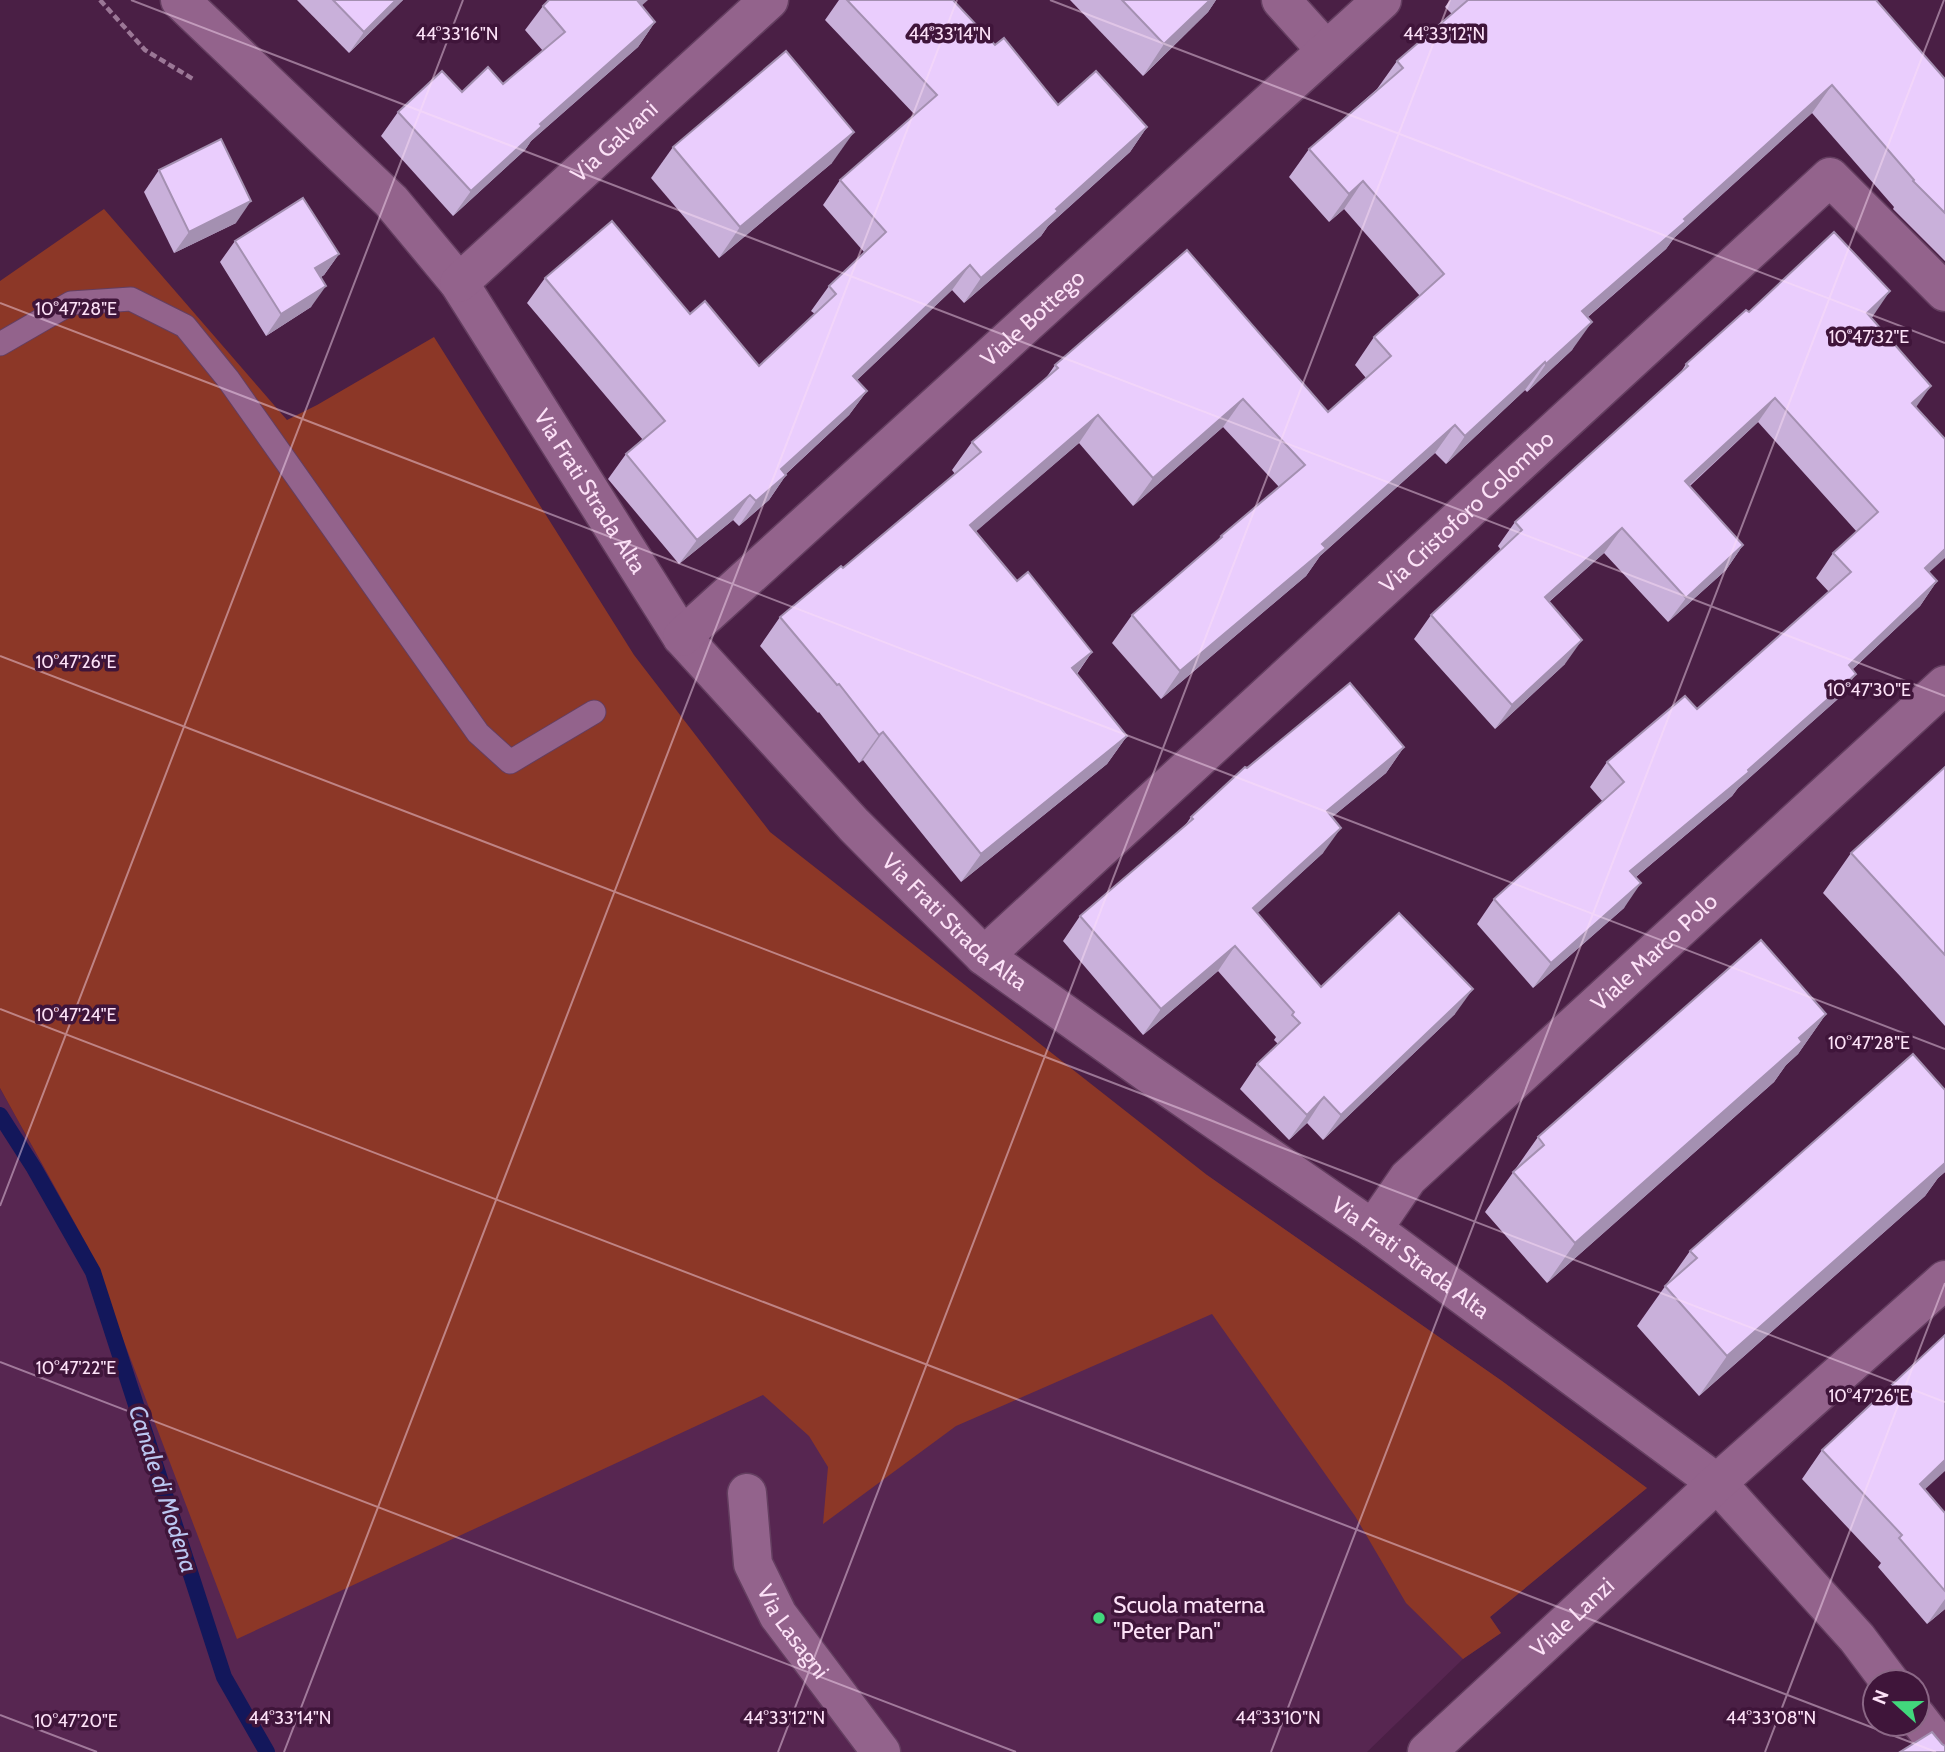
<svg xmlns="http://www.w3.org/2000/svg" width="1945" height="1752" viewBox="0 0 1945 1752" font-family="Cabin,sans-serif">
  <rect width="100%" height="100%" fill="#4a1f45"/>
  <!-- built -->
  <path fill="#572651" d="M 0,1088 L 88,1247 L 1207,1175 L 1502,1381 L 1647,1488 L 1490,1617 L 1501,1633 L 1463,1659 L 1367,1752 L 0,1752 Z"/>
  <!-- green -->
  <path fill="#8c3727" d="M 104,209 L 287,420 L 317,405 L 434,337 L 634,655 L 770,832 L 1207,1175 L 1502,1381 L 1647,1488 L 1490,1617 L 1501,1633 L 1463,1659 L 1406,1603 L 1355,1516 L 1212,1314 L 956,1426 L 823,1524 L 828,1467 L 809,1436 L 763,1395 L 237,1639 L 88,1247 L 0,1088 L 0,281 Z"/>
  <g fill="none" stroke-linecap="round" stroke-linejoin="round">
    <!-- stream -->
    <path stroke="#13175b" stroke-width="16" d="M 0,1115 L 34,1168 L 93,1272 L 224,1677 L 267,1752"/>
    <!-- lane casing -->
    <g stroke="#643e60" stroke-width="25">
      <path id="lane" d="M 0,344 L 71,303 L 131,299 L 185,326 L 228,379 L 478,733 L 510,762 L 594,712"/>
    </g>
    <!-- street casing -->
    <g stroke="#643e60" stroke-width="41">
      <g id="street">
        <path id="s1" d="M 180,0 L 391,201 L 459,283 L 682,637 L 854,825 L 984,956 L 1149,1074 L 1373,1229 L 1717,1483 L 1857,1638 L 1890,1682"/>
        <path d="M 1281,0 L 1326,50"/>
        <path id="s2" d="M 459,283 L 769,0"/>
        <path id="s3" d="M 682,637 L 1382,0"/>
        <path id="s4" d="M 984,956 L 1830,177 L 1945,292"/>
        <path id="s5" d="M 1373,1229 L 1408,1178 L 1945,685"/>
        <path id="s6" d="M 747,1493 L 753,1564 L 778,1615 L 881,1752"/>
        <path d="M 1917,1717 L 1944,1752"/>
        <path id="s7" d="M 1427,1752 L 1717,1483 L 1945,1280"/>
      </g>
    </g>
    <!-- path -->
    <path stroke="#9b7796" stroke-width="4.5" stroke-dasharray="7 3.5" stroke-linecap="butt" d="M 100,0 L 145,50 L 193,79"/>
    <!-- lane -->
    <use href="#lane" stroke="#93638c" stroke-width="23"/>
    <!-- street -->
    <use href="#street" stroke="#93638c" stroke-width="38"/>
  </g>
  <!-- wall -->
  <g fill="#c9b0da">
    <path d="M 297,0 L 403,0 L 349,53 Z"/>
    <path d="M 839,0 L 953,0 L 995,45 L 1058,105 L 1147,127 L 1130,152 L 1048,226 L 1041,236 L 964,303 L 952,290 L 857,380 L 867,391 L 849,415 L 786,474 L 786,475 L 769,500 L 739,526 L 733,520 L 679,564 L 608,479 L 626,454 L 643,440 L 527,303 L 545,278 L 690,314 L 759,366 L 815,314 L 811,311 L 829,286 L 864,252 L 823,205 L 840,180 L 915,115 L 825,20 Z"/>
    <path d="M 1070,0 L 1216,0 L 1208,12 L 1143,76 Z"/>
    <path d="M 1450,0 L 1876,0 L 1945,79 L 1945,261 L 1893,209 L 1894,207 L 1812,113 L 1674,238 L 1666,249 L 1588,317 L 1572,350 L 1527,392 L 1525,390 L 1446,464 L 1435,453 L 1320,556 L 1306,576 L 1161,699 L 1112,643 L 1132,615 L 1217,541 L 1221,536 L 1279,487 L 1223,427 L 1133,506 L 1079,443 L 976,531 L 1017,581 L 1092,652 L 1077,674 L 1127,736 L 1107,764 L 961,882 L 863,760 L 859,763 L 819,712 L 818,713 L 760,646 L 780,617 L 843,568 L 955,474 L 952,470 L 972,442 L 1046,378 L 1055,365 L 1328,412 L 1366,378 L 1355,365 L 1374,337 L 1420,296 L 1344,209 L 1329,222 L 1289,177 L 1309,149 L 1377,89 L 1397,61 L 1452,14 L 1445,7 Z"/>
    <path d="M 543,6 L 642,6 L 655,22 L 638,47 L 531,141 L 525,150 L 453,216 L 381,136 L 398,112 L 462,92 L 503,84 L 543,51 L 525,30 Z"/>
    <path d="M 673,147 L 832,163 L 719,258 L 651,178 Z"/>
    <path d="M 159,170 L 236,223 L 174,253 L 144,192 Z"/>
    <path d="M 235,241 L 339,254 L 324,275 L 321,277 L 311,307 L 266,336 L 220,262 Z"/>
    <path d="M 1749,312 L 1873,316 L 1871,318 L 1916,407 L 1929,573 L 1937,581 L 1920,606 L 1853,669 L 1839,698 L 1738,788 L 1732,796 L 1636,877 L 1624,908 L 1533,988 L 1477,924 L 1494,899 L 1603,802 L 1590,787 L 1607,762 L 1697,709 L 1829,592 L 1816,578 L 1833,553 L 1857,532 L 1758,422 L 1690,486 L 1743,545 L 1726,570 L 1668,622 L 1604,553 L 1549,602 L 1565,664 L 1495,729 L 1414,639 L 1431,615 L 1501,550 L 1498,546 L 1515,522 L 1681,372 L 1686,364 Z"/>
    <path d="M 1404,747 L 1386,773 L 1332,817 L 1323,853 L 1257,913 L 1321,987 L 1455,1014 L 1323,1140 L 1307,1123 L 1289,1140 L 1240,1089 L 1257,1064 L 1278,1044 L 1274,1040 L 1276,1037 L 1218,971 L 1143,1035 L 1063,941 L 1080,916 L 1184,827 L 1191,817 L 1247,768 Z"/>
    <path d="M 1945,767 L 1945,1026 L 1900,976 L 1823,893 L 1851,853 Z"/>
    <path d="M 1826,1014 L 1798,1054 L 1786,1065 L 1774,1082 L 1547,1283 L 1485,1212 L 1538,1137 Z"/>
    <path d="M 1945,1090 L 1945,1172 L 1938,1178 L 1925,1196 L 1699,1396 L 1637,1326 L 1690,1251 Z"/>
    <path d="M 1822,1450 L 1925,1489 L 1945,1513 L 1945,1609 L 1927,1624 L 1878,1567 L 1881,1563 L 1802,1479 Z"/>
  </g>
  <!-- shaded-wall -->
  <g fill="#a490b1">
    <path d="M 396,0 L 403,0 L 349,53 L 364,32 Z"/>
    <path d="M 637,0 L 648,0 L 620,25 Z"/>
    <path d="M 1210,0 L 1216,0 L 1208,12 L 1143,76 L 1164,44 Z"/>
    <path d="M 655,22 L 638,47 L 531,141 L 525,150 L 453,216 L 471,191 L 540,124 Z"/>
    <path d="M 1832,85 L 1812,113 L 1674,238 L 1666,249 L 1562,339 L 1582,311 Z"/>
    <path d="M 1147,127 L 1130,152 L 1048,226 L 1041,236 L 964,303 L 981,278 Z"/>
    <path d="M 854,132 L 832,163 L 719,258 L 740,227 Z"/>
    <path d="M 1363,181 L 1344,209 L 1329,222 L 1349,194 Z"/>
    <path d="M 251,201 L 236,223 L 174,253 L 189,232 Z"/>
    <path d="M 339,254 L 324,275 L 300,290 L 315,268 Z"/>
    <path d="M 970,265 L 952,290 L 836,400 L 853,376 Z"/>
    <path d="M 326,286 L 311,307 L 266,336 L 281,314 Z"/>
    <path d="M 1890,291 L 1873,316 L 1850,338 L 1867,313 Z"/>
    <path d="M 1592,322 L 1572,350 L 1527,392 L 1546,364 Z"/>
    <path d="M 1545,362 L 1525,390 L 1446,464 L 1465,436 Z"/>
    <path d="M 1931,386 L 1914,410 L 1912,403 Z"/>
    <path d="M 867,391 L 849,415 L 764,494 L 781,469 Z"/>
    <path d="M 1775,398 L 1758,422 L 1668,505 L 1685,481 Z"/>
    <path d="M 1243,399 L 1223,427 L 1133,506 L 1153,478 Z"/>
    <path d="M 1098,415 L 1079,443 L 951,553 L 970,525 Z"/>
    <path d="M 1455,425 L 1435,453 L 1320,556 L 1306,576 L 1161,699 L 1180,671 Z"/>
    <path d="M 786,475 L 769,500 L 739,526 L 756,501 Z"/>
    <path d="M 750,495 L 733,520 L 679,564 L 697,540 Z"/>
    <path d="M 1622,528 L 1604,553 L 1527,621 L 1545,597 Z"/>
    <path d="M 1743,545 L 1726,570 L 1668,622 L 1686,598 Z"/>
    <path d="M 1945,549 L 1945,558 L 1907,592 L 1925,568 Z"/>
    <path d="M 1937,581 L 1920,606 L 1831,689 L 1849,665 Z"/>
    <path d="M 1582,640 L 1565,664 L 1495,729 L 1512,705 Z"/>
    <path d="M 1092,652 L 1072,680 L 1072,668 Z"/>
    <path d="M 1856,674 L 1839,698 L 1738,788 L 1732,796 L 1613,896 L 1630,871 L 1748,770 Z"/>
    <path d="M 883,732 L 863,760 L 859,763 L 879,735 Z"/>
    <path d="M 1127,736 L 1107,764 L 961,882 L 981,854 Z"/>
    <path d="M 1404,747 L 1386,773 L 1309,836 L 1327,811 Z"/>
    <path d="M 1341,828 L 1323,853 L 1235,934 L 1253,908 Z"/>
    <path d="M 1641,883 L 1624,908 L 1533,988 L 1551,963 Z"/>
    <path d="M 1235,946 L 1218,971 L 1143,1035 L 1161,1009 Z"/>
    <path d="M 1473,989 L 1455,1014 L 1323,1140 L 1341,1115 Z"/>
    <path d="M 1826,1014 L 1798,1054 L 1786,1065 L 1774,1082 L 1547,1283 L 1575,1243 Z"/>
    <path d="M 1324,1097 L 1307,1123 L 1289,1140 L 1307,1115 Z"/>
    <path d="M 1945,1160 L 1945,1172 L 1938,1178 L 1925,1196 L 1699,1396 L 1727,1356 Z"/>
    <path d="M 1945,1460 L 1945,1471 L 1899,1513 L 1920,1484 Z"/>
    <path d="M 1945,1599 L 1945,1609 L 1927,1624 Z"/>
  </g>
  <!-- building -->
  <g fill="#eacdfd" stroke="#a490b1" stroke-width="2">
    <path d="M 333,0 L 396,0 L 364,32 Z"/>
    <path d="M 549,0 L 637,0 L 655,22 L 540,124 L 542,126 L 471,191 L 398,112 L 442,71 L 462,92 L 488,67 L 503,84 L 565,32 L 543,6 Z"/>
    <path d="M 847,0 L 953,0 L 995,45 L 1004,38 L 1058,105 L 1096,71 L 1147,127 L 1056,209 L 1058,211 L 981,278 L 970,265 L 853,376 L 867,391 L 781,469 L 786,475 L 756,501 L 750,495 L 697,540 L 626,454 L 665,421 L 545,278 L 612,221 L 690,314 L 705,301 L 759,366 L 836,294 L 829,286 L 886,232 L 840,180 L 937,95 Z"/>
    <path d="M 1122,0 L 1210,0 L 1164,44 Z"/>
    <path d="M 1468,0 L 1876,0 L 1945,79 L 1945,213 L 1913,181 L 1914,180 L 1832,85 L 1684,219 L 1686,221 L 1582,311 L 1592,322 L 1546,364 L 1545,362 L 1465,436 L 1455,425 L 1322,544 L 1326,548 L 1180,671 L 1132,615 L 1222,537 L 1221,536 L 1305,465 L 1243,399 L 1153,478 L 1098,415 L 970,525 L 1017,581 L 1028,572 L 1092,652 L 1072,668 L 1127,736 L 981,854 L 883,732 L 879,735 L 839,684 L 837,685 L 780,617 L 841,566 L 843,568 L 981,452 L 972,442 L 1058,368 L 1055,365 L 1187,250 L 1328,412 L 1391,356 L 1374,337 L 1444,274 L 1363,181 L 1349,194 L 1309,149 L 1403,68 L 1397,61 Z"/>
    <path d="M 786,51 L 854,132 L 740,227 L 673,147 Z"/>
    <path d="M 221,139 L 251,201 L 189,232 L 159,170 Z"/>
    <path d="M 303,198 L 339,254 L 315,268 L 326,286 L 281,314 L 235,241 Z"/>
    <path d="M 1834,232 L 1890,291 L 1867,313 L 1931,386 L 1912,403 L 1945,439 L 1945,549 L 1925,568 L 1937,581 L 1849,665 L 1856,674 L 1748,770 L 1749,772 L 1630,871 L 1641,883 L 1551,963 L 1494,899 L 1624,782 L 1607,762 L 1685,696 L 1697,709 L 1851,572 L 1833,553 L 1878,512 L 1775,398 L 1685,481 L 1743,545 L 1686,598 L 1622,528 L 1545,597 L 1582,640 L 1512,705 L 1431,615 L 1522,530 L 1515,522 L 1688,366 L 1686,364 L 1746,310 L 1749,312 Z"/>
    <path d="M 1350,683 L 1404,747 L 1327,811 L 1341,828 L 1253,908 L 1321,987 L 1399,913 L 1473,989 L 1341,1115 L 1324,1097 L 1307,1115 L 1257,1064 L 1300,1023 L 1292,1015 L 1294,1012 L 1235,946 L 1161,1009 L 1080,916 L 1193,819 L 1191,817 L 1245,767 L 1247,768 Z"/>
    <path d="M 1945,767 L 1945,955 L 1851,853 Z"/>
    <path d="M 1761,940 L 1826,1014 L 1799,1038 L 1802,1042 L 1575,1243 L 1513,1172 L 1544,1145 L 1538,1137 Z"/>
    <path d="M 1913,1054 L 1945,1090 L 1945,1163 L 1727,1356 L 1665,1286 L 1697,1258 L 1690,1251 Z"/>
    <path d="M 1945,1335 L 1945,1460 L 1920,1484 L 1945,1513 L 1945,1591 L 1899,1538 L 1902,1535 L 1822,1450 Z"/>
    <path d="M 1932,1732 L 1942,1744 L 1945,1746 L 1945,1752 L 1900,1752 Z"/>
  </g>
  <!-- ticks -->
  <path fill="none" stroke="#fce1f7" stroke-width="2" stroke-opacity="0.45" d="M 131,0 L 1945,696M 1050,0 L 1945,343M 0,303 L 1945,1049M 0,656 L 1945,1402M 0,1009 L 1936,1752M 0,1206 L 463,0M 0,1362 L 1016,1752M 0,1715 L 97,1752M 284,1752 L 957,0M 778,1752 L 1450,0M 1271,1752 L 1944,0M 1765,1752 L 1945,1283"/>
  <!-- markers -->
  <circle fill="#42d77c" stroke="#3f153a" stroke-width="2.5" cx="1099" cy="1618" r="7"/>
  <g text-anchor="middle" stroke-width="7" stroke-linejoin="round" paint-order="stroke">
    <!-- street labels -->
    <g font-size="23" fill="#fce1f7" stroke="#3f153a">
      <text dy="8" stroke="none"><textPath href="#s2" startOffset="210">Via Galvani</textPath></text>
      <text dy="8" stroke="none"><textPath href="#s3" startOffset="474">Viale Bottego</textPath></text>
      <text dy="8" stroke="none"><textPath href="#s1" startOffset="644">Via Frati Strada Alta</textPath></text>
      <text dy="8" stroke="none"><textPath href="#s4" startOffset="656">Via Cristoforo Colombo</textPath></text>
      <text dy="8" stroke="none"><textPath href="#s1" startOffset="1211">Via Frati Strada Alta</textPath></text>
      <text dy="8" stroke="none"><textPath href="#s5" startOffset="396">Viale Marco Polo</textPath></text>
      <text dy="8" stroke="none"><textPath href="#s1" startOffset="1778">Via Frati Strada Alta</textPath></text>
      <text dy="8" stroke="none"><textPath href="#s7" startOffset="198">Viale Lanzi</textPath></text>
      <text dy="8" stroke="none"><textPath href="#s6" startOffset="150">Via Lasagni</textPath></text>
    </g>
    <!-- poi labels -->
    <g font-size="23" fill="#fce1f7" stroke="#3f153a" text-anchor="start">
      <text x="1113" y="1613">Scuola materna<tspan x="1113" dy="26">"Peter Pan"</tspan></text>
    </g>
    <!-- water labels -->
    <g font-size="24" font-style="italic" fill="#bbc7f1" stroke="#3f153a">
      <text transform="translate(163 1489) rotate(72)" y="8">Canale di Modena</text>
    </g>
  </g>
  <g font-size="18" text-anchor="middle" fill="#fce1f7" stroke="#3f153a" stroke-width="7" stroke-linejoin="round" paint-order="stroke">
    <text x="457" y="40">44°33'16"N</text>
    <text x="950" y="40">44°33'14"N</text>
    <text x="1444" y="40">44°33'12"N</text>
    <text x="76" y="315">10°47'28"E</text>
    <text x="1869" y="343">10°47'32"E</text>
    <text x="76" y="668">10°47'26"E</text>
    <text x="1869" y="696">10°47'30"E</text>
    <text x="76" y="1021">10°47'24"E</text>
    <text x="1869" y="1049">10°47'28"E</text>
    <text x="76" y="1374">10°47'22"E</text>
    <text x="1869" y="1402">10°47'26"E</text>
    <text x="290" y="1724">44°33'14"N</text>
    <text x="784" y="1724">44°33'12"N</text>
    <text x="1278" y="1724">44°33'10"N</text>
    <text x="1771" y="1724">44°33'08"N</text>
    <text x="76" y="1727">10°47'20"E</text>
  </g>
  <!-- north arrow -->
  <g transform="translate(1896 1703) rotate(291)"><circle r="33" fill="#3f153a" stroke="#8b6786" stroke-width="2"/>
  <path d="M0-5L12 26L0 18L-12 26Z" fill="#42d77c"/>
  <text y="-10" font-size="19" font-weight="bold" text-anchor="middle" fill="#fce1f7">N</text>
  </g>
</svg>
